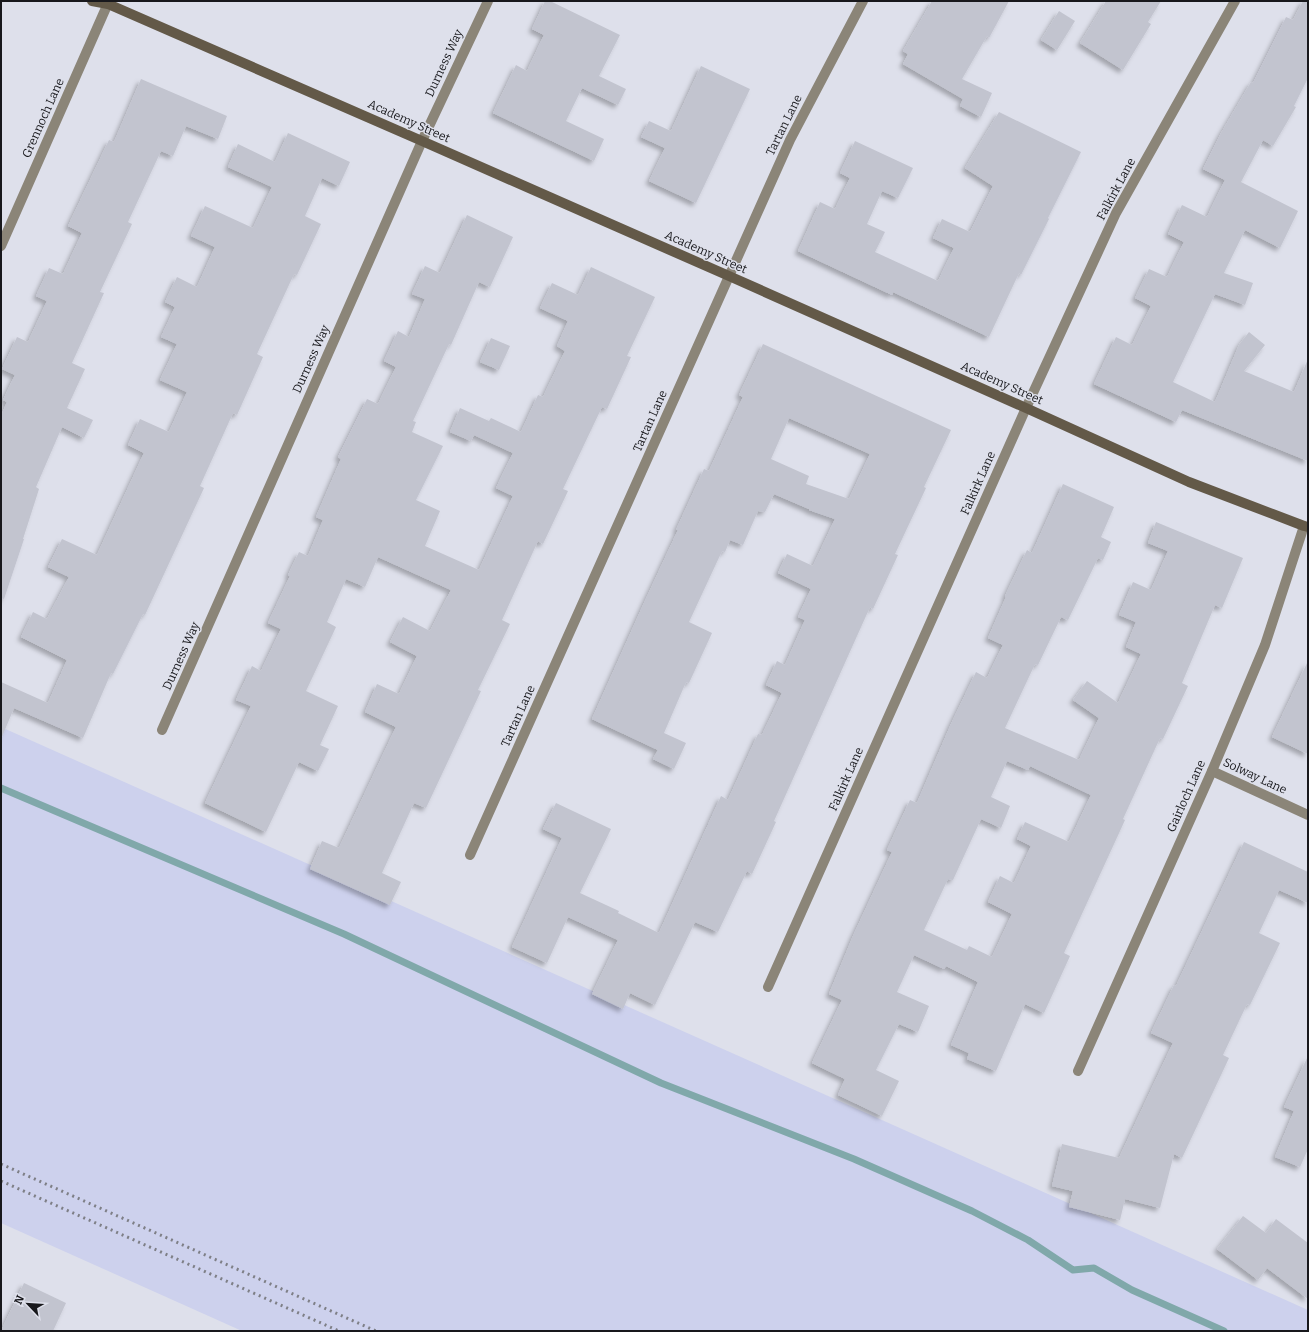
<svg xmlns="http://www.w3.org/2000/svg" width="1309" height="1332" viewBox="0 0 1309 1332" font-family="Bitter,serif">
  <defs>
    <filter id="shadow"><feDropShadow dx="-3.5" dy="3.5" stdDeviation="2" flood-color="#0004"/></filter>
  </defs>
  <rect width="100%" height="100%" fill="#dee0eb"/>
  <!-- green -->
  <path fill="#cdd1ed" d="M 1,727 L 1308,1310 L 1308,1331 L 242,1331 L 1,1223 Z"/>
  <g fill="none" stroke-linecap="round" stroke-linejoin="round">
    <!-- stream -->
    <path stroke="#80a8aa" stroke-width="7" d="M 1,788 L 344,934 L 661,1083 L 854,1159 L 972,1211 L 1028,1240 L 1073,1270 L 1094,1268 L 1132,1290 L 1224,1331"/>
  </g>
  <!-- building -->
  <g fill="#c2c4cf" fill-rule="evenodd" filter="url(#shadow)">
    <path d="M 545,1 L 550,1 L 620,35 L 599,76 L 626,89 L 618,105 L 582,88 L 566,121 L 604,139 L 594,161 L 493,113 L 516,65 L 527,71 L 544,35 L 532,29 Z"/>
    <path d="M 932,1 L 1009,1 L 989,38 L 987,36 L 962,79 L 992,93 L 981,117 L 960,106 L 963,99 L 903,64 L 908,54 L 903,51 Z"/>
    <path d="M 1106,1 L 1161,1 L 1148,22 L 1151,24 L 1123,70 L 1080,43 Z"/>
    <path d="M 1303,1 L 1308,1 L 1308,78 L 1294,106 L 1296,107 L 1273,146 L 1263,140 L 1241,182 L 1298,211 L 1280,248 L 1245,230 L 1224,273 L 1253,283 L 1245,305 L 1215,294 L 1173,382 L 1215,402 L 1239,345 L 1249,332 L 1265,345 L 1244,371 L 1294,392 L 1308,359 L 1308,461 L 1182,410 L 1176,422 L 1094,384 L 1116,337 L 1132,345 L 1151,306 L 1135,298 L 1149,269 L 1167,277 L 1184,242 L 1168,234 L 1182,205 L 1207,217 L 1225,180 L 1203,169 L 1220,135 L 1251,82 L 1253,83 L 1286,17 L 1293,20 Z"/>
    <path d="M 1059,11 L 1075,21 L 1057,50 L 1041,40 Z"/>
    <path d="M 701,66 L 750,89 L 696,203 L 649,181 L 665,148 L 641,137 L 649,121 L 671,131 Z"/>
    <path d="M 141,79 L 227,116 L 218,139 L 186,126 L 173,156 L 161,151 L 128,222 L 132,224 L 100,292 L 104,293 L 72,363 L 85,369 L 67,408 L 93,420 L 84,438 L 62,427 L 36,487 L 39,489 L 23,539 L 24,539 L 4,599 L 1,598 L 1,416 L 7,402 L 3,400 L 15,375 L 2,369 L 17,337 L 28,342 L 47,301 L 36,296 L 49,268 L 63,274 L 82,233 L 68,226 L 109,140 L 114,142 Z"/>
    <path d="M 999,112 L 1081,152 L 1048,218 L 1049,219 L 1021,275 L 1019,273 L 989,337 L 893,292 L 892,295 L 798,251 L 820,202 L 835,209 L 850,178 L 840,173 L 855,141 L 913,168 L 898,198 L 882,191 L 867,224 L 885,232 L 875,252 L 938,281 L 954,248 L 933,238 L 942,219 L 970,232 L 993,186 L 965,168 Z"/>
    <path d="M 288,133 L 350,162 L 339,186 L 322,178 L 305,216 L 321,224 L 297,275 L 294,274 L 257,354 L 263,357 L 237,415 L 233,413 L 200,486 L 204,488 L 145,615 L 143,614 L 113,674 L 111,673 L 83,738 L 14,708 L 1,739 L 1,682 L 48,703 L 67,660 L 21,637 L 33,612 L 47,619 L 69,577 L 48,567 L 62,539 L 97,555 L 144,453 L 128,445 L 140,419 L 169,432 L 187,392 L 160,380 L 177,344 L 161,337 L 175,307 L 165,302 L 177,277 L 197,287 L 215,247 L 191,236 L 205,206 L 253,228 L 272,187 L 228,167 L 238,144 L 275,162 Z"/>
    <path d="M 467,215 L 513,237 L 490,287 L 479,282 L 451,345 L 449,344 L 413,421 L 416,422 L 412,432 L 443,446 L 416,500 L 440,511 L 425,546 L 479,570 L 513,496 L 496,488 L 513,453 L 474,435 L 471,441 L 450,432 L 460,408 L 489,421 L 491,418 L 521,432 L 538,395 L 543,397 L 565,351 L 557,346 L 568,321 L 540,308 L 552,283 L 578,295 L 591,267 L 655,297 L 627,356 L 631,357 L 607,409 L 602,407 L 563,489 L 568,491 L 543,544 L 538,541 L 502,620 L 510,624 L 478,690 L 481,691 L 426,808 L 414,803 L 382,873 L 401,882 L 390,905 L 310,869 L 322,841 L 339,848 L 396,727 L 365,712 L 377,684 L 399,694 L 417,656 L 390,642 L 403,617 L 430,631 L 451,590 L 378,557 L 365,587 L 346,579 L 327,622 L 336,627 L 306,691 L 338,706 L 320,745 L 329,749 L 318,771 L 299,762 L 266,832 L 205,803 L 251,706 L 236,700 L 252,666 L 261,671 L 281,629 L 268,623 L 290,576 L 288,575 L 299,552 L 308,556 L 323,520 L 316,517 L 341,459 L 338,457 L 367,399 L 378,404 L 396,367 L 384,361 L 398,331 L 409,337 L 425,299 L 412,294 L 425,266 L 440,273 Z"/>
    <path d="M 491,338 L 510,346 L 499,370 L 480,362 Z"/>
    <path d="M 763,344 L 951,430 L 924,487 L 926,488 L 895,554 L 898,555 L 873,609 L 870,607 L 774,821 L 776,822 L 752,874 L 747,871 L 718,932 L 695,922 L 655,1005 L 630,993 L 623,1009 L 592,994 L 618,940 L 568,917 L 547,963 L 512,947 L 562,838 L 543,829 L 556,803 L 611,829 L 580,893 L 619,911 L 618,913 L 659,933 L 721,796 L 728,800 L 758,734 L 762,735 L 782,693 L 766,685 L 777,661 L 785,665 L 805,620 L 798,617 L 811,589 L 778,573 L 787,554 L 813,566 L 835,519 L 809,510 L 809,509 L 774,494 L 765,512 L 758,511 L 743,545 L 730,540 L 725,552 L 722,551 L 689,622 L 712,633 L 689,683 L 686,682 L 664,733 L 686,743 L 674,769 L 653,759 L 658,750 L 592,719 L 644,603 L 678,530 L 676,530 L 704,469 L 709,471 L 743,397 L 739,395 ZM 789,418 L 870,454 L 849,499 L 806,484 L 809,476 L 771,459 Z"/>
    <path d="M 1063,484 L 1114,507 L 1101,537 L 1111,542 L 1103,560 L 1098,558 L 1068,620 L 1061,617 L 1038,665 L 1035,664 L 1005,728 L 1079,760 L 1099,718 L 1073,700 L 1087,681 L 1118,703 L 1141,654 L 1126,647 L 1136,622 L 1119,615 L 1133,582 L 1151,590 L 1168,551 L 1148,543 L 1156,522 L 1243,558 L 1222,608 L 1215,605 L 1182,683 L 1188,686 L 1163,739 L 1160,738 L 1123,819 L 1125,820 L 1064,953 L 1070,956 L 1044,1013 L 1025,1004 L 996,1071 L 967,1059 L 969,1053 L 951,1045 L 978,982 L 946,966 L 944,969 L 914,955 L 897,992 L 929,1006 L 918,1032 L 899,1024 L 876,1070 L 899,1081 L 882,1116 L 838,1095 L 845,1079 L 812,1063 L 842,1000 L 829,994 L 853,936 L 892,852 L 887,850 L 910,800 L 917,803 L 951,724 L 976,672 L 987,678 L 1003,645 L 988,638 L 1006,597 L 1005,596 L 1027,550 L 1032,553 ZM 1007,761 L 1028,770 L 1030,766 L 1091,795 L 1069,842 L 1025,822 L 1017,839 L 1031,846 L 1014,883 L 1000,876 L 988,902 L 1012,914 L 992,957 L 969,946 L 967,950 L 924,930 L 948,879 L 953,880 L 981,819 L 1001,828 L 1010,806 L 991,797 Z"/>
    <path d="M 1308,661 L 1308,754 L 1272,737 Z"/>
    <path d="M 1244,842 L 1308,872 L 1308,903 L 1279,890 L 1259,933 L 1280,943 L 1250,1005 L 1247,1004 L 1223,1055 L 1229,1058 L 1182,1158 L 1174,1154 L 1160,1208 L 1125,1199 L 1120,1220 L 1069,1207 L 1073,1191 L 1052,1186 L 1062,1144 L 1119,1158 L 1173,1043 L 1151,1033 L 1174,985 L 1176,986 Z"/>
    <path d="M 1308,1056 L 1308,1149 L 1300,1167 L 1275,1157 L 1294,1111 L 1284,1107 Z"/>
    <path d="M 1243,1216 L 1266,1233 L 1276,1219 L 1308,1243 L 1308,1299 L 1267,1268 L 1258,1280 L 1217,1249 Z"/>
    <path d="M 24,1283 L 66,1303 L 53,1331 L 1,1331 Z"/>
  </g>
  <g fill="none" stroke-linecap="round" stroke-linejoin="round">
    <!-- street -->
    <g stroke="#8b8578" stroke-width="10">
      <path d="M 1,246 L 109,1"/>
      <path d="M 162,730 L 422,141 L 488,1"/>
      <path d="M 1212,771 L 1308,815"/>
      <path d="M 470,855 L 790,140 L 863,1"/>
      <path d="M 768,987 L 1026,408 L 1116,213 L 1235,1"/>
      <path d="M 1078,1071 L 1212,771 L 1265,645 L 1304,526"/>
    </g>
    <!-- secondary -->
    <path stroke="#635948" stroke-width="10" d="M 92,1 L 108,4 L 422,141 L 729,276 L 1026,408 L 1189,482 L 1304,526 L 1308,527"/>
    <!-- rail -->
    <g stroke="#7e7f86" stroke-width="3" stroke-dasharray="2 4" stroke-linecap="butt">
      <path d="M 1,1164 L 376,1331"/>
      <path d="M 1,1181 L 339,1331"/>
    </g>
  </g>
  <g text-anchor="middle" stroke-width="3" stroke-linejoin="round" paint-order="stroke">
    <!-- street labels -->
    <g font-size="12" fill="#18181c" stroke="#dee0eb">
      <text transform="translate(444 63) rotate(-65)" y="4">Durness Way</text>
      <text transform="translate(43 118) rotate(-66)" y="4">Grennoch Lane</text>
      <text transform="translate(409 121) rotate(24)" y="4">Academy Street</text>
      <text transform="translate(784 125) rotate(-64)" y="4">Tartan Lane</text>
      <text transform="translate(1116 189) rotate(-62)" y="4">Falkirk Lane</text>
      <text transform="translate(706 252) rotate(24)" y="4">Academy Street</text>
      <text transform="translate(311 359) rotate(-66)" y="4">Durness Way</text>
      <text transform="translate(1002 383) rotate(24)" y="4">Academy Street</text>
      <text transform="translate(650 421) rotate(-66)" y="4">Tartan Lane</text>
      <text transform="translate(978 483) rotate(-66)" y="4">Falkirk Lane</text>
      <text transform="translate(181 656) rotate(-66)" y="4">Durness Way</text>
      <text transform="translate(518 716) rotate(-66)" y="4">Tartan Lane</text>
      <text transform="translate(1255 776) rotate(25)" y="4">Solway Lane</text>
      <text transform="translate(846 779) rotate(-66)" y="4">Falkirk Lane</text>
      <text transform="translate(1186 796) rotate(-66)" y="4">Gairloch Lane</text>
    </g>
  </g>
  <!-- border -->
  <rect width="1309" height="1332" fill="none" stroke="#18181c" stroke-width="4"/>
  <!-- north arrow -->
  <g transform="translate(28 1304) rotate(295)" stroke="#dee0eb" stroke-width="3" paint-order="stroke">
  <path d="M0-3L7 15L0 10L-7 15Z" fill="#18181c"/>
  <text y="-6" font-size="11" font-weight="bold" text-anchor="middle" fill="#18181c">N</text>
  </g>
</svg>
